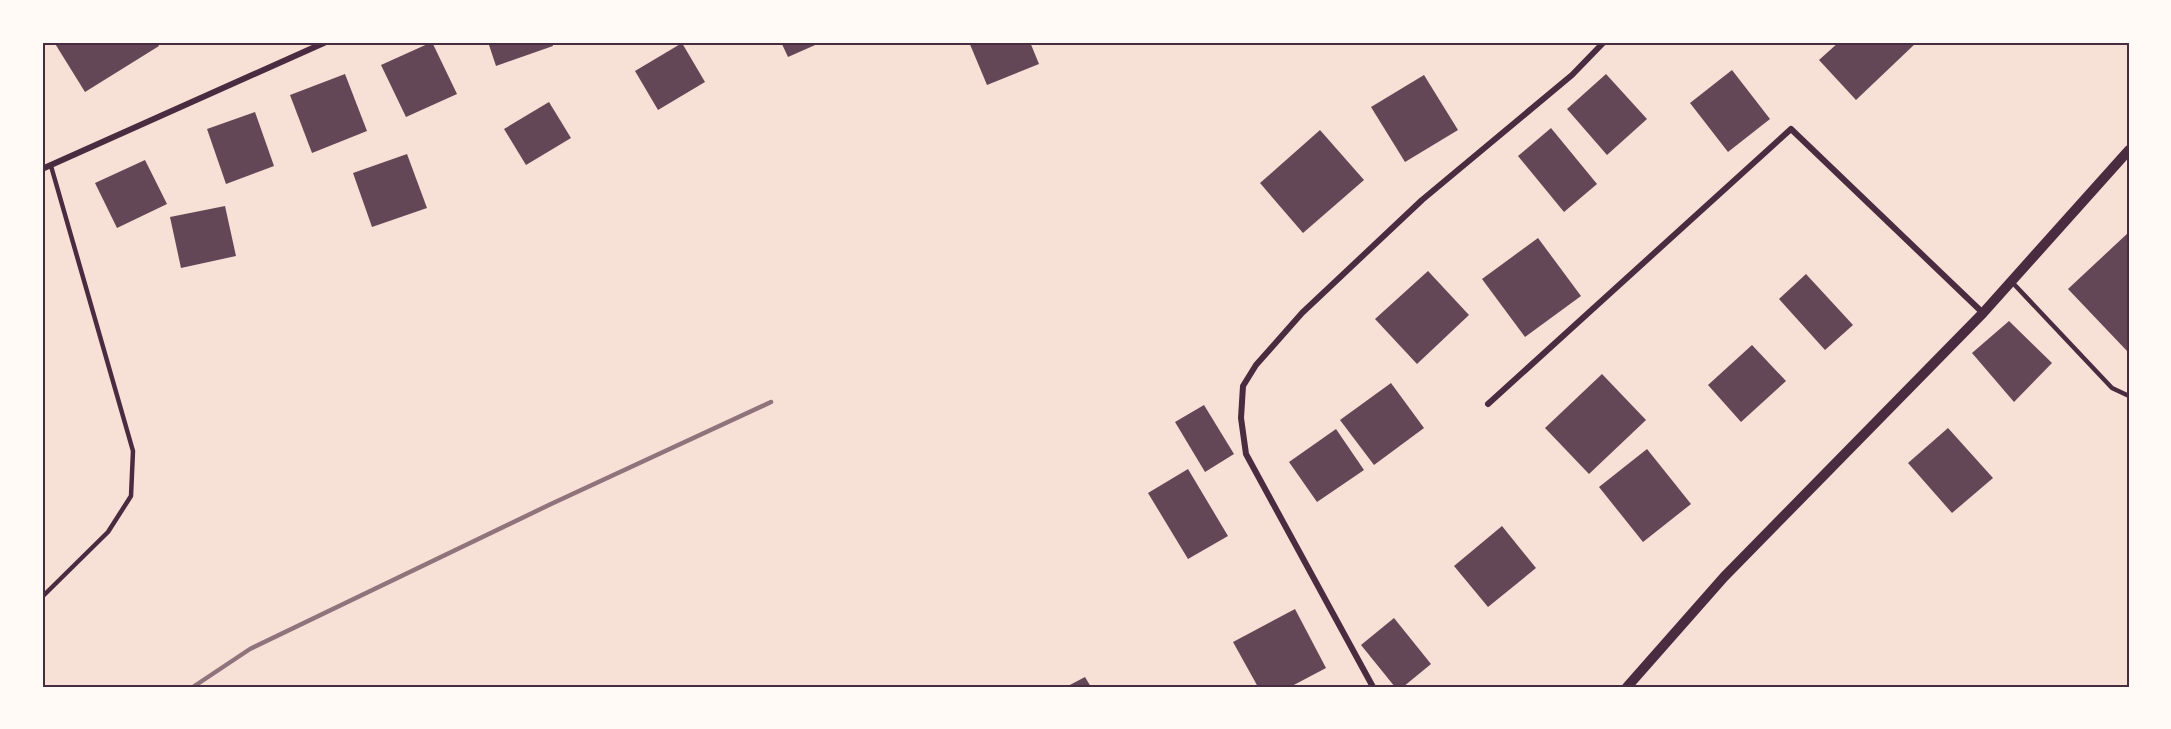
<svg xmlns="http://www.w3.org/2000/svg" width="2171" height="729" viewBox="0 0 2171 729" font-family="'Roboto Serif',serif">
  <rect width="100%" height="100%" fill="#f7e1d7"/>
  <!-- building -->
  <g fill="#644757">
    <path d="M 54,42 L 157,42 L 159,46 L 85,92 Z"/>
    <path d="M 432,42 L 457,94 L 406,117 L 381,65 Z"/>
    <path d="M 488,42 L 552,42 L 553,46 L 496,66 Z"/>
    <path d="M 781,42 L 822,42 L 788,57 Z"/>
    <path d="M 969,42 L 1030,42 L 1039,64 L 987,85 Z"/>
    <path d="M 1839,42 L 1917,42 L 1856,100 L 1819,60 Z"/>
    <path d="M 682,43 L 705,82 L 658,110 L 635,71 Z"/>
    <path d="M 1732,70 L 1770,119 L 1728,152 L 1690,103 Z"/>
    <path d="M 345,74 L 367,131 L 312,153 L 290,95 Z"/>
    <path d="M 1606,74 L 1647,119 L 1607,155 L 1567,109 Z"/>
    <path d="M 1424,75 L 1458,130 L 1405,162 L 1371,107 Z"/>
    <path d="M 549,102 L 571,138 L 526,165 L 504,129 Z"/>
    <path d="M 255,112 L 274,166 L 226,184 L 207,129 Z"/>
    <path d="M 1551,128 L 1597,184 L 1564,212 L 1518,156 Z"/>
    <path d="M 1320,130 L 1364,180 L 1303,233 L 1260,183 Z"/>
    <path d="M 407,154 L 427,208 L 372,227 L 353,173 Z"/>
    <path d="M 145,160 L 167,204 L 117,228 L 95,183 Z"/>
    <path d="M 225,206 L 236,256 L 181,268 L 170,217 Z"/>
    <path d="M 2129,232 L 2129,349 L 2127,351 L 2068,289 Z"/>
    <path d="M 1538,238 L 1581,296 L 1525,337 L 1482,279 Z"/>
    <path d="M 1428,271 L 1469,315 L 1417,364 L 1375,319 Z"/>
    <path d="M 1806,274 L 1853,325 L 1825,350 L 1779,299 Z"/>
    <path d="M 2009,321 L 2052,363 L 2014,402 L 1972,353 Z"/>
    <path d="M 1752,345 L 1786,381 L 1741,422 L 1708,385 Z"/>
    <path d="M 1602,374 L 1646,420 L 1589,474 L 1545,428 Z"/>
    <path d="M 1391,383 L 1424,428 L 1374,465 L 1340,420 Z"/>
    <path d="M 1204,405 L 1234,454 L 1205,472 L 1175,422 Z"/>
    <path d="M 1948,428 L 1993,478 L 1952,513 L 1908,463 Z"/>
    <path d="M 1336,429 L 1364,470 L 1317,502 L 1289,462 Z"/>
    <path d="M 1647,449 L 1691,504 L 1643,542 L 1599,487 Z"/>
    <path d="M 1188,469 L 1228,536 L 1188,559 L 1148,493 Z"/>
    <path d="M 1502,526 L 1536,568 L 1488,607 L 1454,566 Z"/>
    <path d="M 1295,609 L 1326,668 L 1290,687 L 1258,687 L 1233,642 Z"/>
    <path d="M 1394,618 L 1431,664 L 1403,687 L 1395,687 L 1361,645 Z"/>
    <path d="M 1085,677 L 1091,687 L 1066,687 Z"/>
  </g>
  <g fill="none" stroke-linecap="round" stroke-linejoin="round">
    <!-- service -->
    <g stroke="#4a2c40" stroke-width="4.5">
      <path d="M 2011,281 L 2112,388 L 2129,396"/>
      <path d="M 42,597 L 108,532 L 131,496 L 133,451 L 51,166"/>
    </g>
    <!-- minor -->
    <g stroke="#4a2c40" stroke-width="6">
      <path d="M 42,169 L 326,42"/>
      <path d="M 1488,404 L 1791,129 L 1983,313"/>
      <path d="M 1373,687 L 1246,454 L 1241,418 L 1243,386 L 1256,365 L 1302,313 L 1422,200 L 1572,75 L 1604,42"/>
    </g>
    <!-- tertiary -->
    <path stroke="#4a2c40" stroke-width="10" d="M 1627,687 L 1724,577 L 1983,313 L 2129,150"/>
    <!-- rail -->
    <path stroke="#8f747c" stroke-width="4.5" d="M 193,687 L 250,649 L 551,504 L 771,402"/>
  </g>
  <!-- border -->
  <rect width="2171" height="729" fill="none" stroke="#fffaf5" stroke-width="87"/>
  <rect x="44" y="44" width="2084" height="642" fill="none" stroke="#4a2c40" stroke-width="2"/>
</svg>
